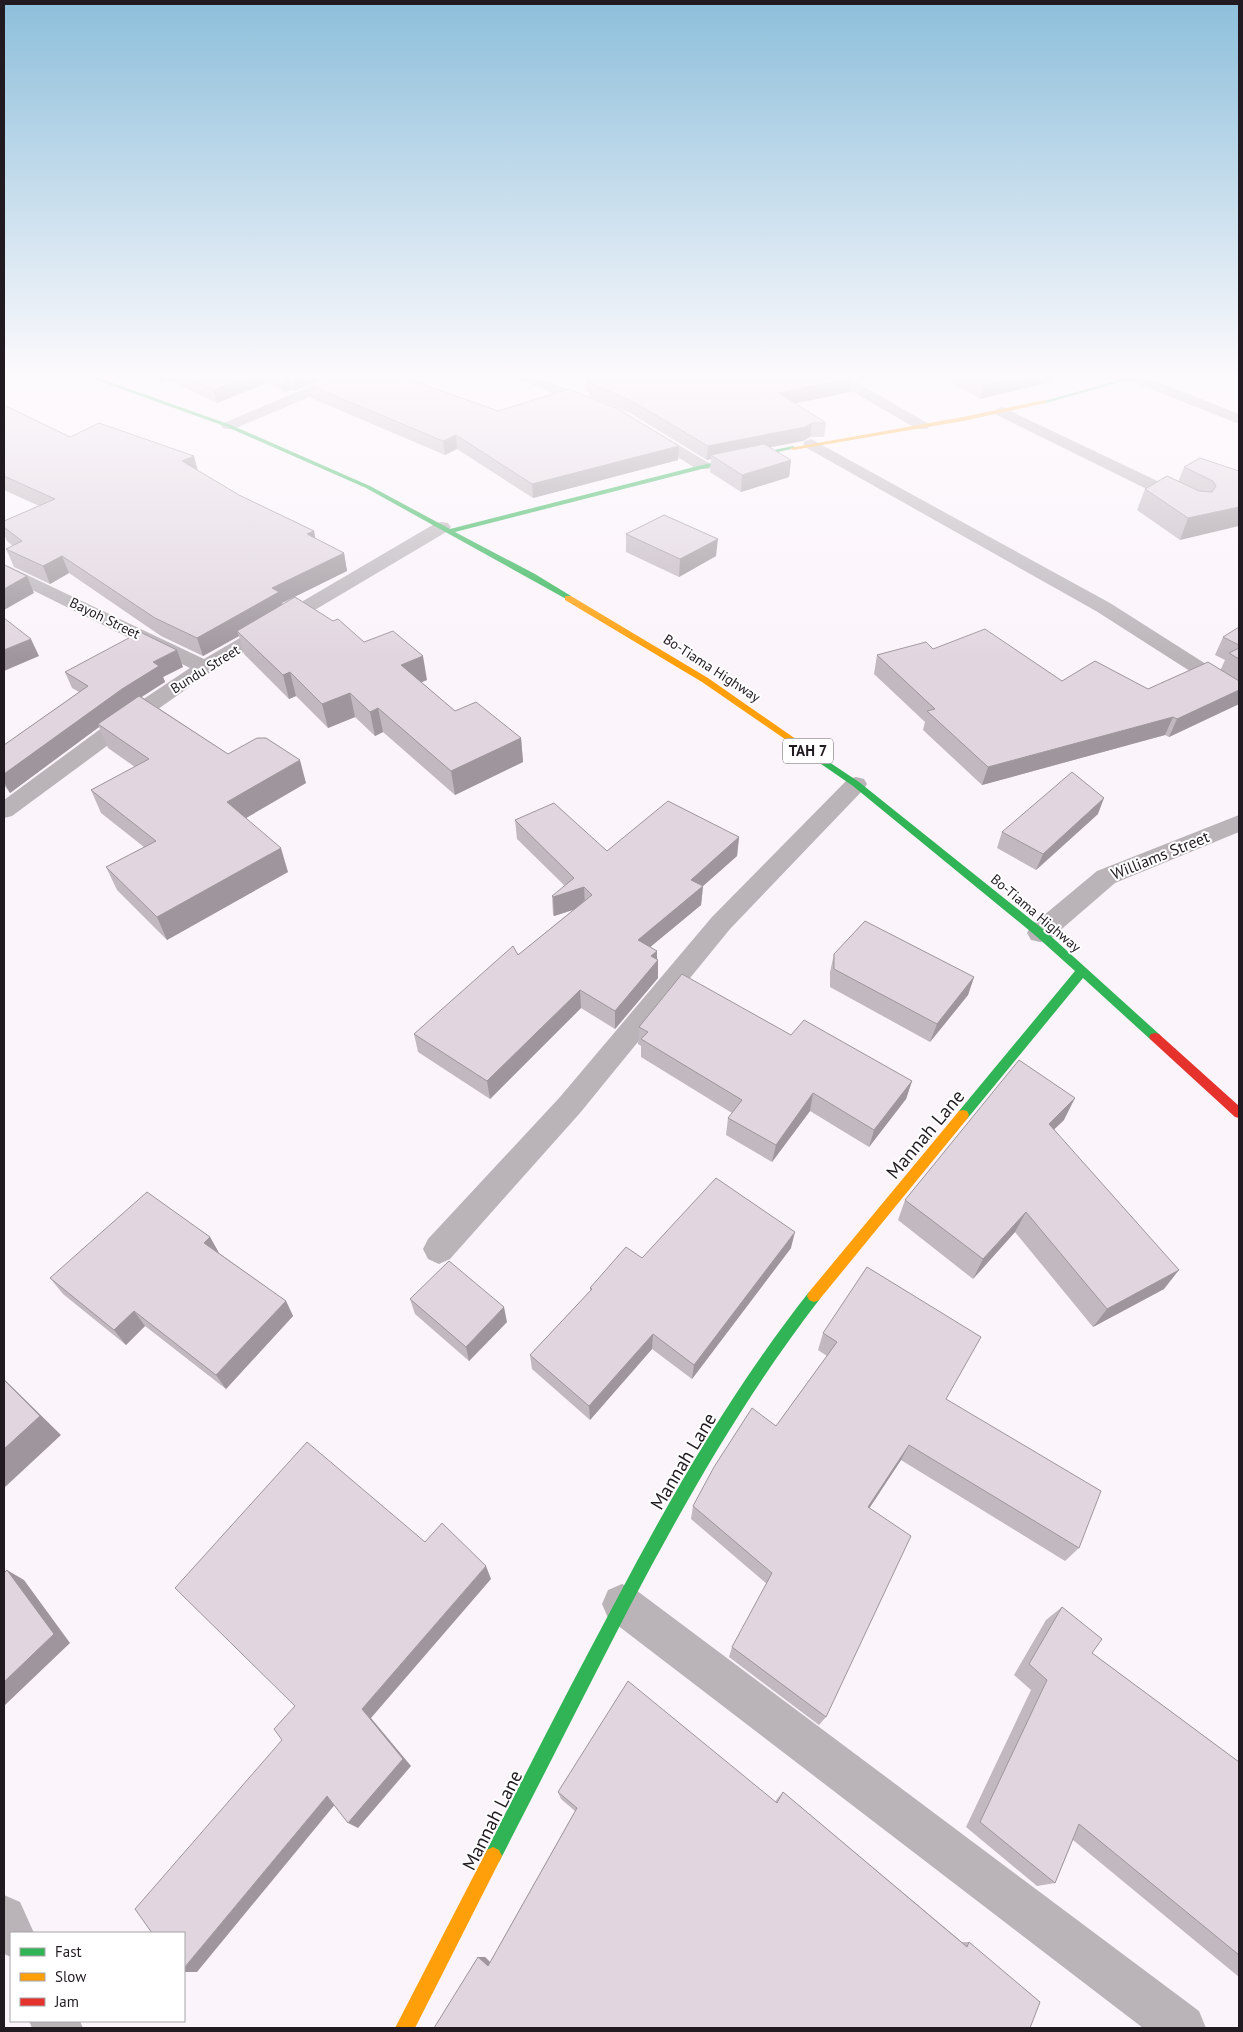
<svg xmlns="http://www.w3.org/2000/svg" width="1243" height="2032" viewBox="0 0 1243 2032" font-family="'PT Sans',sans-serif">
  <rect width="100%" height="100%" fill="#fbf4fa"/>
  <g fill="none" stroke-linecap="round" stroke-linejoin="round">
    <!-- street -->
    <g fill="#bab4b9" fill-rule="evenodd">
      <path d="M 334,376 L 353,376 L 351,379 L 234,429 L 224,429 L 221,426 L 224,423 Z"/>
      <path d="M 517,376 L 536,376 L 599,403 L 601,406 L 599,409 L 589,409 L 519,379 Z"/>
      <path d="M 829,376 L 846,376 L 927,423 L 930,426 L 927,429 L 917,429 L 831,379 Z"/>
      <path d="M 1127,376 L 1143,376 L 1239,414 L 1239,424 L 1128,380 Z"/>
      <path d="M 1002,407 L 1191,497 L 1193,501 L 1191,505 L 1179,505 L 997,415 L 994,412 L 997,409 Z"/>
      <path d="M 648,428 L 653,430 L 709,463 L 711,466 L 709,469 L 697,469 L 643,436 L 640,433 L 643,430 Z"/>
      <path d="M 811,439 L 1110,603 L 1239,685 L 1239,700 L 1232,698 L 1096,611 L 805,447 L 803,444 L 805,441 Z"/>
      <path d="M 442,522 L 448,523 L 451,527 L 448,531 L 212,671 L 134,726 L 12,816 L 4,818 L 4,800 L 118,716 L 190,668 L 4,576 L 4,564 L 204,659 L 436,523 Z"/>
      <path d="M 856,777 L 864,779 L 867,784 L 864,789 L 730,929 L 580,1113 L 450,1259 L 439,1264 L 428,1259 L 423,1249 L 428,1239 L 560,1097 L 712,917 L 848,779 Z"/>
      <path d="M 1239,815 L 1239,832 L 1115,883 L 1049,940 L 1040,942 L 1031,940 L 1027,933 L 1031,926 L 1097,871 Z"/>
      <path d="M 622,1584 L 636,1590 L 1199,2011 L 1206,2028 L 1143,2028 L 608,1618 L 602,1604 L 608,1590 Z"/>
      <path d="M 4,1895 L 20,1902 L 34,1933 L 11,1933 L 11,1957 L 4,1954 Z"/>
      <path d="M 29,2021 L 80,2021 L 83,2028 L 32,2028 Z"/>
    </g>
    <!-- fast -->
    <g fill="#30b455" fill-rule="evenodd">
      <path d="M 85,376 L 93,376 L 231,425 L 370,486 L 450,529 L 702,465 L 793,446 L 796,448 L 702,469 L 455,532 L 535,574 L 571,596 L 571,600 L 568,600 L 366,488 L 227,427 Z"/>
      <path d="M 1133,376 L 1142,376 L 1046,403 L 1041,402 Z"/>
      <path d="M 811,750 L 859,782 L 1044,930 L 1159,1034 L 1161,1037 L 1159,1040 L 1151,1040 L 1083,978 L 967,1119 L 963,1120 L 959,1119 L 957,1115 L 959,1111 L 1075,971 L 1036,936 L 853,786 L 808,755 L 806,753 Z"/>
      <path d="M 814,1290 L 819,1292 L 821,1296 L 819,1300 C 745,1396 686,1500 630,1606 C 586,1691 543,1777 499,1862 L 493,1865 L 487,1862 L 484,1856 L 487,1850 C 530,1764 574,1679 619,1595 C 675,1489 735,1386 809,1292 Z"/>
    </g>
    <!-- slow -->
    <g fill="#ff9f0a" fill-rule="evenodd">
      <path d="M 1044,400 L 1046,401 L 1046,403 L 963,421 L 793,450 L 790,448 L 963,417 Z"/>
      <path d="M 565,596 L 571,596 L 708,678 L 816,753 L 811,756 L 808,755 L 702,682 L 565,600 Z"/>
      <path d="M 963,1110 L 967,1111 L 969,1115 L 967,1119 L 819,1300 L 814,1302 L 809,1300 L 807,1296 L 809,1292 L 959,1111 Z"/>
      <path d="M 493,1847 L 499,1850 L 502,1856 L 499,1862 L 415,2028 L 395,2028 L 487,1850 Z"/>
    </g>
    <!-- jam -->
    <path fill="#e5322d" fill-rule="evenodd" d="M 1155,1033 L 1159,1034 L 1239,1106 L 1239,1118 L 1235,1117 L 1151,1040 L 1149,1037 L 1151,1034 Z"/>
  </g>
  <!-- wall -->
  <g fill="#c2b8c0">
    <path d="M 147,376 L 329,376 L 294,391 L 291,390 L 285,392 L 267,383 L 217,403 L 167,379 L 161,382 Z"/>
    <path d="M 330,376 L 412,376 L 406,378 L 498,411 L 678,460 L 533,498 L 457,449 L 445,455 L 311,398 L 309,385 Z"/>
    <path d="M 849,376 L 873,376 L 858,381 Z"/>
    <path d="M 941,376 L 1052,376 L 1050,382 L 980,399 Z"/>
    <path d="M 586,377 L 852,378 L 850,392 L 795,403 L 826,423 L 824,437 L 810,437 L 803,441 L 769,447 L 791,460 L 789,477 L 741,492 L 710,472 L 711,459 L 707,460 L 630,413 L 589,396 L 589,392 L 586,391 Z"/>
    <path d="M 4,405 L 70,437 L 194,456 L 198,471 L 239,495 L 314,531 L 315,538 L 344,553 L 347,571 L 282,603 L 282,604 L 364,642 L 427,680 L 421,682 L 455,711 L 521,738 L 523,762 L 455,795 L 383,732 L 375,736 L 355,717 L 328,728 L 296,696 L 289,699 L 244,654 L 239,636 L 203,656 L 161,636 L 69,573 L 50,584 L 14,567 L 6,549 L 13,546 L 7,541 L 4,534 L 4,521 L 39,506 L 4,490 Z"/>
    <path d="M 1184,467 L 1239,472 L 1180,540 L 1137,510 L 1145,489 L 1178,482 Z"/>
    <path d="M 626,534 L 716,556 L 679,577 L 626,552 Z"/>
    <path d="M 1239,627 L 1239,704 L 1169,737 L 1165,735 L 982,785 L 923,730 L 925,722 L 874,674 L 877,655 L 933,649 L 1062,681 L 1148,689 L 1221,669 L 1225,660 L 1215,655 L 1223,637 Z"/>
    <path d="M 183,667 L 163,677 L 165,682 L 142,697 L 228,754 L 306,783 L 246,818 L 288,872 L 167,940 L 117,890 L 106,867 L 144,847 L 101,813 L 91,790 L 135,767 L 108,748 L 99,727 L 10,793 L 4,785 L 4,745 L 79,692 L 72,688 L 65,672 Z"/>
    <path d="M 1098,814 L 1036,870 L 997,848 L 1002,832 Z"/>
    <path d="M 515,820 L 607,851 L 739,837 L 737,856 L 703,886 L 701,905 L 650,947 L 657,951 L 657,959 L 658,960 L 658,978 L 615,1029 L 581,1008 L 490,1099 L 418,1052 L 414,1034 L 518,955 L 573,910 L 554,916 L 553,915 L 552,896 L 565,886 L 517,839 Z"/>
    <path d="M 834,954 L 974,977 L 968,995 L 930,1042 L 830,987 L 830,972 Z"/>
    <path d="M 639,1027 L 912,1081 L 906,1099 L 869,1147 L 810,1111 L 772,1162 L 726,1135 L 728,1118 L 732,1113 L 641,1057 L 641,1046 L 638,1044 Z"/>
    <path d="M 1064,1120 L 1054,1129 L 1164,1289 L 1093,1327 L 1015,1232 L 973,1279 L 898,1220 L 905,1200 Z"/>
    <path d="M 210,1237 L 219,1253 L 286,1301 L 293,1316 L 226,1389 L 145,1326 L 126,1345 L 63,1294 L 50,1278 Z"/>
    <path d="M 791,1248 L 692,1379 L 652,1349 L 590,1420 L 532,1369 L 530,1355 L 590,1291 L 590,1288 L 642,1258 Z"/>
    <path d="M 410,1299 L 507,1322 L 469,1361 L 415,1314 Z"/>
    <path d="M 823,1333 L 946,1399 L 1079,1548 L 1065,1561 L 901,1460 L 869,1508 L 826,1717 L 819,1725 L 729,1657 L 732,1647 L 767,1584 L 691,1519 L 693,1506 L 776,1426 L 827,1356 L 818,1350 Z"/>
    <path d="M 1062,1607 L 1092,1653 L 1239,1762 L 1239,1977 L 1073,1840 L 1055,1883 L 1037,1886 L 966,1827 L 1031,1690 L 1014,1675 L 1046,1620 Z"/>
    <path d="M 558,1792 L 775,1802 L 777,1799 L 783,1792 L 962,1942 L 969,1942 L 1040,2002 L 434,2028 L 478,1957 L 485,1957 L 490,1962 L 575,1811 L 561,1799 Z"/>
  </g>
  <!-- shaded-wall -->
  <g fill="#9e969c">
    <path d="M 159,376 L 166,376 L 167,379 L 161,382 Z"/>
    <path d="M 249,376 L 265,376 L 267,383 L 217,403 L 213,390 Z"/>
    <path d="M 296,376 L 329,376 L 294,391 L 292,378 Z"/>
    <path d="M 389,376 L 412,376 L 390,385 Z"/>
    <path d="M 859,376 L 873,376 L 858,381 Z"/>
    <path d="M 1023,376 L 1052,376 L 1050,382 L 980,399 L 983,385 Z"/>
    <path d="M 289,377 L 291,390 L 285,392 L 282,379 Z"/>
    <path d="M 852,378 L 850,392 L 778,407 L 779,393 Z"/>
    <path d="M 812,423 L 810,437 L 803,441 L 715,458 L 711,455 L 711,459 L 707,460 L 708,446 Z"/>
    <path d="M 456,435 L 457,449 L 445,455 L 443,441 Z"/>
    <path d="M 679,446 L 678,460 L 533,498 L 532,484 Z"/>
    <path d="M 194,456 L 198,473 L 182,461 Z"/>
    <path d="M 791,460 L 789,477 L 741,492 L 742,475 Z"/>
    <path d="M 1239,507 L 1239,526 L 1180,540 L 1188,518 Z"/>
    <path d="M 314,531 L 317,548 L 307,534 Z"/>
    <path d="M 718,539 L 716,556 L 679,577 L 680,559 Z"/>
    <path d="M 344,553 L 347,571 L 282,603 L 284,610 L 237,631 L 239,636 L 203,656 L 197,638 L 272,588 Z"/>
    <path d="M 62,556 L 69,573 L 50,584 L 43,566 Z"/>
    <path d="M 27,576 L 34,593 L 4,610 L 4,589 Z"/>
    <path d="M 31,639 L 39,656 L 4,671 L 4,650 Z"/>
    <path d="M 177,650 L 183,667 L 163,677 L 165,682 L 98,724 L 99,727 L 10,793 L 4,782 L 4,774 L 153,662 Z"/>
    <path d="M 423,656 L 427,680 L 405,689 L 401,665 Z"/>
    <path d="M 290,672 L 296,696 L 289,699 L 283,675 Z"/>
    <path d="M 1239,690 L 1239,704 L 1169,737 L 1177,719 Z"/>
    <path d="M 350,693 L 355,717 L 328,728 L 322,704 Z"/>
    <path d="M 378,708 L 383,732 L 375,736 L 370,712 Z"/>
    <path d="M 1173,717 L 1165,735 L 982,785 L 988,767 Z"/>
    <path d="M 521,738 L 523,762 L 455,795 L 451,771 Z"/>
    <path d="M 300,760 L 306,783 L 234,825 L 227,802 Z"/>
    <path d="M 1104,798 L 1098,814 L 1036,870 L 1043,854 Z"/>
    <path d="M 739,837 L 737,856 L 703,886 L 701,905 L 637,958 L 638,940 L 691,880 Z"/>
    <path d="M 281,848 L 288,872 L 167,940 L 157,917 Z"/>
    <path d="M 584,887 L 585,906 L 554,916 L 553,897 Z"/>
    <path d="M 657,951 L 657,962 L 658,960 L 658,978 L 615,1029 L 615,1011 L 651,956 Z"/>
    <path d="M 974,977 L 968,995 L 930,1042 L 937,1024 Z"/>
    <path d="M 580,990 L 581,1008 L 490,1099 L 487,1081 Z"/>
    <path d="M 912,1081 L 906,1099 L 869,1147 L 874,1130 Z"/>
    <path d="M 813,1093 L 810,1111 L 772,1162 L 776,1145 Z"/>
    <path d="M 1075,1098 L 1064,1120 L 1038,1145 L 1049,1124 Z"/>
    <path d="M 1026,1212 L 1015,1232 L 973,1279 L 983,1259 Z"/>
    <path d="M 795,1232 L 791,1248 L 692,1379 L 694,1365 Z"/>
    <path d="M 210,1237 L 219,1253 L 204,1243 Z"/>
    <path d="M 1179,1270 L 1164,1289 L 1093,1327 L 1107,1309 Z"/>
    <path d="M 286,1301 L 293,1316 L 226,1389 L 216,1375 Z"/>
    <path d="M 504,1307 L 507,1322 L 469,1361 L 466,1347 Z"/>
    <path d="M 134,1311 L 145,1326 L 126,1345 L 114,1330 Z"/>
    <path d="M 653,1334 L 652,1349 L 590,1420 L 589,1406 Z"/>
    <path d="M 4,1379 L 61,1435 L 4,1488 Z"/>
    <path d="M 909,1445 L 901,1460 L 861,1521 L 868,1507 Z"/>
    <path d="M 486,1566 L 491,1579 L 371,1718 L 411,1766 L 358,1828 L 348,1823 L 362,1709 Z"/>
    <path d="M 7,1570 L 24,1580 L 70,1643 L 4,1706 L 4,1682 Z"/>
    <path d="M 327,1796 L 337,1802 L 197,1972 L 184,1972 L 184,1968 Z"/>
    <path d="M 478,1957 L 485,1957 L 494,1966 L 488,1966 Z"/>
  </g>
  <!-- building -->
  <g fill="#e1d6df" stroke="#9e969c">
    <path d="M 184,376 L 249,376 L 213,390 Z"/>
    <path d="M 276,376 L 296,376 L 292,378 L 289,377 L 282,379 Z"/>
    <path d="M 330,376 L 399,376 L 498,411 L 569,389 L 618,409 L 679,446 L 532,484 L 456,435 L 443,441 L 309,385 Z"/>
    <path d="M 590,376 L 847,376 L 852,378 L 779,393 L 826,423 L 812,423 L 805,427 L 708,446 L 630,400 L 589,383 L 595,381 L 586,377 Z"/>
    <path d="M 967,376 L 1023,376 L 983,385 Z"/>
    <path d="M 4,405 L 70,437 L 99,423 L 194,456 L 182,461 L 239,495 L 314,531 L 307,534 L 344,553 L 272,588 L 279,592 L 197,638 L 155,618 L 62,556 L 43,566 L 6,549 L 22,541 L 4,527 L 4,521 L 55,499 L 4,476 Z"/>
    <path d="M 764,444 L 791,460 L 742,475 L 711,455 Z"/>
    <path d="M 1200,458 L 1239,471 L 1239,507 L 1188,518 L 1145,489 L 1167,476 L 1199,491 L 1212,492 L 1216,486 L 1213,481 L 1184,467 Z"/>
    <path d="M 664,515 L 718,539 L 680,559 L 626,534 Z"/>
    <path d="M 4,565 L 27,576 L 4,589 Z"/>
    <path d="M 295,597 L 333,621 L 338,619 L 364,642 L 393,631 L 423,656 L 401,665 L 455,711 L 476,702 L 521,738 L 451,771 L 378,708 L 370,712 L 350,693 L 322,704 L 290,672 L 283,675 L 237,631 Z"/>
    <path d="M 4,618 L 31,639 L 4,650 Z"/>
    <path d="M 1239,627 L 1239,645 L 1223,637 Z"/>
    <path d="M 985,629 L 1062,681 L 1095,661 L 1148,689 L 1208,662 L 1239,681 L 1239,690 L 1177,719 L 1173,717 L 988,767 L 927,711 L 935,709 L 877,655 L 926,642 L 933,649 Z"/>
    <path d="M 140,632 L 177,650 L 153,662 L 159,666 L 122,689 L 4,774 L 4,745 L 88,686 L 65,672 Z"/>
    <path d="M 1239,648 L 1239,659 L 1229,653 Z"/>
    <path d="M 139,696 L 228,754 L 257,738 L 266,738 L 300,760 L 227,802 L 281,848 L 157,917 L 106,867 L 156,841 L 91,790 L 149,759 L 98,724 Z"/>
    <path d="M 1072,772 L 1104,798 L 1043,854 L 1002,832 Z"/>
    <path d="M 668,801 L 739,837 L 691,880 L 703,886 L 638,940 L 657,951 L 651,956 L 658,960 L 615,1011 L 580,990 L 487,1081 L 414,1034 L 513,946 L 518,955 L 592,895 L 584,887 L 553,897 L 552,896 L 574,878 L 515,820 L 554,803 L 607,851 Z"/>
    <path d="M 865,921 L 974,977 L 937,1024 L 834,969 L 834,954 Z"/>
    <path d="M 682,974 L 791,1035 L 804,1020 L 912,1081 L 874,1130 L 813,1093 L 776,1145 L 728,1118 L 742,1100 L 641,1039 L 648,1032 L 639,1027 Z"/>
    <path d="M 1019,1060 L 1075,1098 L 1049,1124 L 1179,1270 L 1107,1309 L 1026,1212 L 983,1259 L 905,1200 Z"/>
    <path d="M 716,1178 L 795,1232 L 694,1365 L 653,1334 L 589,1406 L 530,1355 L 592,1289 L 590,1288 L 626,1247 L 642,1258 Z"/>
    <path d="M 147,1192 L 210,1237 L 204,1243 L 286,1301 L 216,1375 L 134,1311 L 114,1330 L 50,1278 Z"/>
    <path d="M 449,1261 L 504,1307 L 466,1347 L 410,1299 Z"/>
    <path d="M 867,1267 L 981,1337 L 946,1399 L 1101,1491 L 1079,1548 L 909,1445 L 868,1507 L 911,1536 L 826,1717 L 732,1647 L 772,1573 L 693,1506 L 714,1467 L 752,1408 L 776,1426 L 837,1342 L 823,1333 Z"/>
    <path d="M 4,1380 L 40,1416 L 4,1449 Z"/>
    <path d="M 307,1442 L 425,1542 L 442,1523 L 486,1566 L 362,1709 L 403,1759 L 348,1823 L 327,1796 L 184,1968 L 184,1933 L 152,1933 L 135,1909 L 282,1740 L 274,1729 L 295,1706 L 175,1588 Z"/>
    <path d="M 7,1570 L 54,1634 L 4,1682 L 4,1573 Z"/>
    <path d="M 1062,1607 L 1102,1639 L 1092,1653 L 1239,1762 L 1239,1955 L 1079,1824 L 1055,1883 L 980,1822 L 1047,1680 L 1029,1664 Z"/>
    <path d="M 628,1681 L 777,1803 L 783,1792 L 967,1947 L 969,1942 L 1040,2002 L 1030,2028 L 434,2028 L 478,1957 L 488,1966 L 577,1808 L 558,1792 Z"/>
  </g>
  <!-- sky -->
  <linearGradient id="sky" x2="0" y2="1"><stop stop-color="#8dbfdb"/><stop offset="0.57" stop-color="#fdfafd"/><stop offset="1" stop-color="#fdfafd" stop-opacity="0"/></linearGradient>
  <rect width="1243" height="660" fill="url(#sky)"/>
  <g text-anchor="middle" stroke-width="4" stroke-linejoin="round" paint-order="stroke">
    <!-- far-street labels -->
    <g font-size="14" fill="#211a20" stroke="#fff">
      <text transform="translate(105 618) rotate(26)" y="5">Bayoh Street</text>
      <text transform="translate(712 668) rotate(33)" y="5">Bo-Tiama Highway</text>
      <text transform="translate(205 669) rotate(-32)" y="5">Bundu Street</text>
      <text transform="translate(1036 913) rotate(40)" y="5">Bo-Tiama Highway</text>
    </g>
    <!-- shield labels -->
    <rect fill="#fff" stroke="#645f63" stroke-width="1" x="783" y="738.5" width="50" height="25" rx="4"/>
    <g font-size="15" font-weight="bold" fill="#211a20">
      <text x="808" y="756">TAH 7</text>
    </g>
    <!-- street labels -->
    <g font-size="16" fill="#211a20" stroke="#fff">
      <text transform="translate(1160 855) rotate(-22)" y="6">Williams Street</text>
    </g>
    <!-- near-street labels -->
    <g font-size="19" fill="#211a20" stroke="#fff">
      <text transform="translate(925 1134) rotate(-50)" y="7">Mannah Lane</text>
      <text transform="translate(683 1461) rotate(-59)" y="7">Mannah Lane</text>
      <text transform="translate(492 1820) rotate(-63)" y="7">Mannah Lane</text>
    </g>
  </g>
  <!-- border -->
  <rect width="1243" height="2032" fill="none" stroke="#211a20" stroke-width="10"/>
  <!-- legend -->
  <rect x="10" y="1932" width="175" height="90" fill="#ffffff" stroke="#a6a3a6"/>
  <rect x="20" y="1948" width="25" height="8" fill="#30b455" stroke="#a6a3a6"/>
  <text x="55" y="1957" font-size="15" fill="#211a20">Fast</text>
  <rect x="20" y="1973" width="25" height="8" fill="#ff9f0a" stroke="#a6a3a6"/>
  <text x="55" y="1982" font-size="15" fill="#211a20">Slow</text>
  <rect x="20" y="1998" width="25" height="8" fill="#e5322d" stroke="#a6a3a6"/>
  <text x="55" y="2007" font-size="15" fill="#211a20">Jam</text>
</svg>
